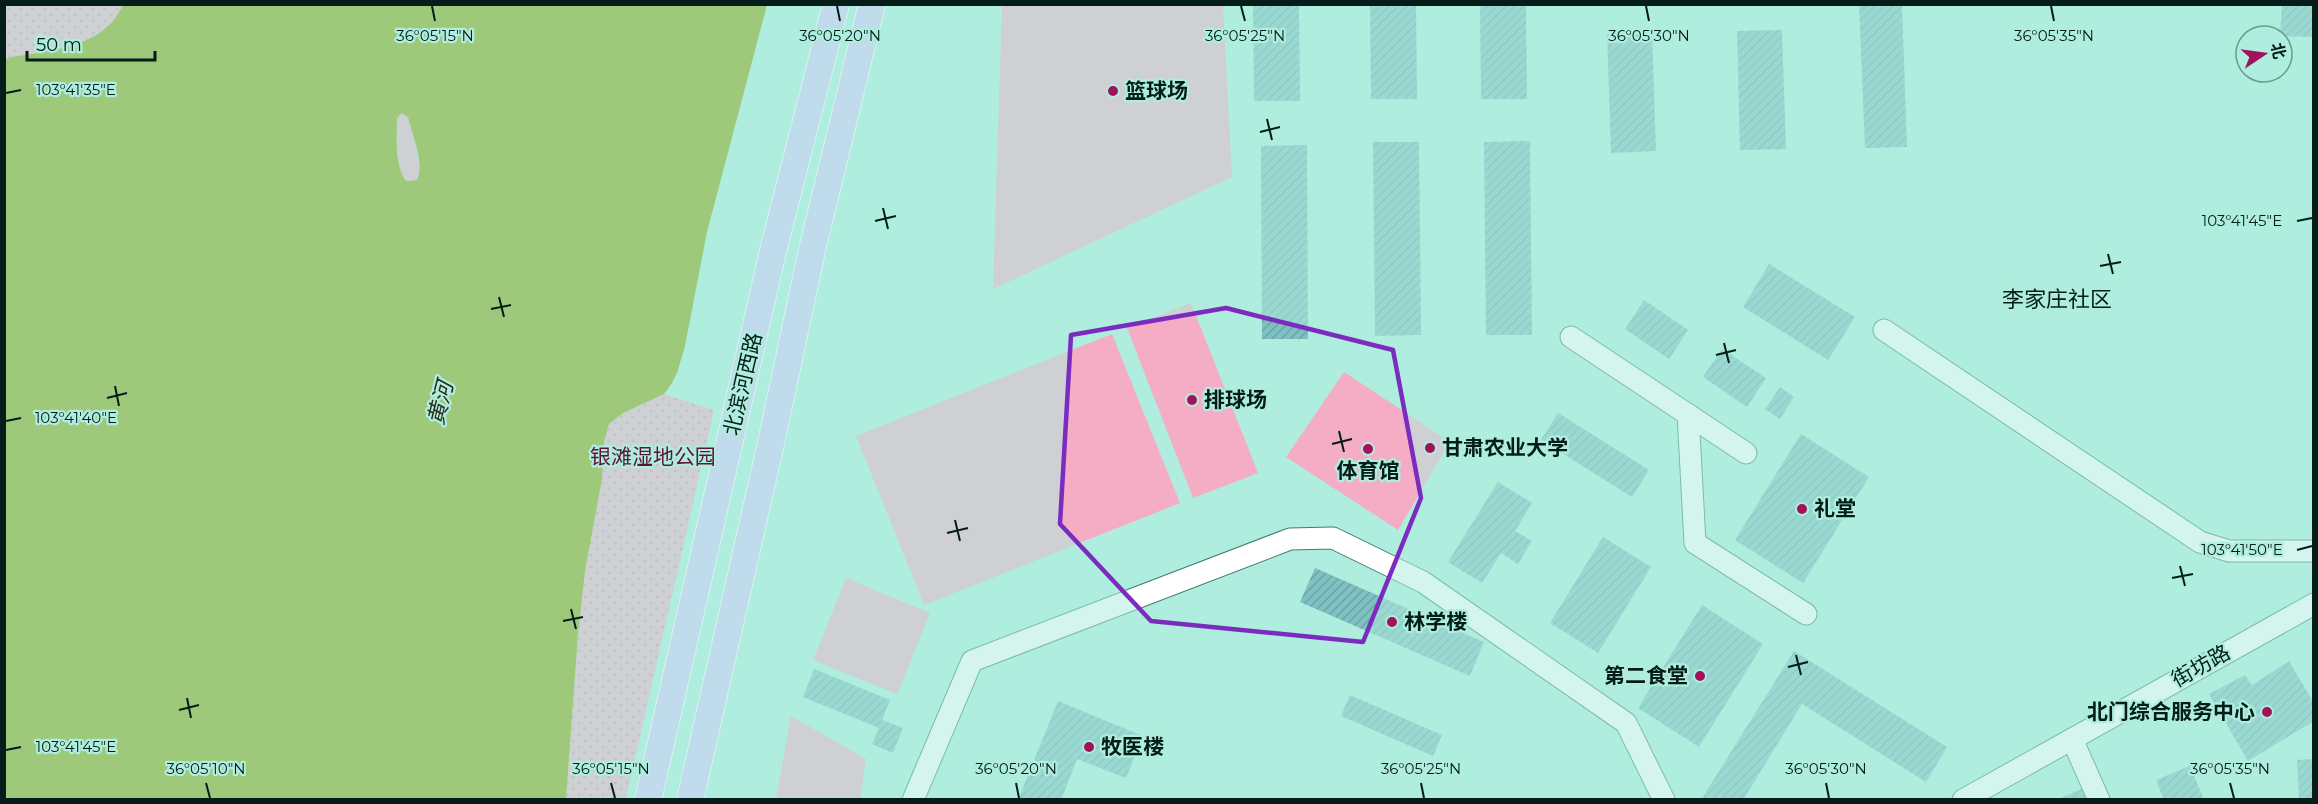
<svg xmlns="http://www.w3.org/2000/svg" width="2318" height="804" viewBox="0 0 2318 804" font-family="Montserrat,'Noto Sans SC',sans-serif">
  <defs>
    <pattern id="park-dots" width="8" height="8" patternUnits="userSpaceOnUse" patternTransform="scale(1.5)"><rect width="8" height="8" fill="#f5adc5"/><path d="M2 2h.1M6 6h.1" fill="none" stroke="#d094a8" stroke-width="1.8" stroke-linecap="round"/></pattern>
    <pattern id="building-hatch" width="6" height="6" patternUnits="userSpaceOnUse" patternTransform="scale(1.5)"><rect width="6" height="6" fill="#7fc0c2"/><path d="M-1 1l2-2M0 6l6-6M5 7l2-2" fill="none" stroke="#6ca5a6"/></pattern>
  </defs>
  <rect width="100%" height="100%" fill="#afedde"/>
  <!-- grass -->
  <g fill="#f5adc5">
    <path d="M 1002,5 L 1223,5 L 1232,177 L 993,289 Z"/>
    <path d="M 402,113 L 408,117 C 412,134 424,165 417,180 L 406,181 C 394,164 397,138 397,118 Z"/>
    <path d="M 1191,303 L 1258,473 L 1193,498 L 1127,328 Z"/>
    <path d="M 1112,334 L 1180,503 L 924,605 L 856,436 Z"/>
    <path d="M 1344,372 L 1450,442 L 1398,530 L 1286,457 Z"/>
    <path d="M 846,578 L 930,613 L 897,694 L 813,660 Z"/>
    <path d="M 791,716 L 866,759 L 860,799 L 776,799 Z"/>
  </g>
  <!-- park -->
  <g fill="url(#park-dots)">
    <path d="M 4,5 L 124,5 C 119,11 116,19 110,24 C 84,50 45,51 12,57 L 5,60 Z"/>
    <path d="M 664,394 L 714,410 L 626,799 L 566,800 L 578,634 L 585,571 L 602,479 L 604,442 L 609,424 L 623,413 Z"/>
  </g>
  <!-- water -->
  <path fill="#8a9e01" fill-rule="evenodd" d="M 124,4 L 767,5 L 707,232 L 685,346 L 677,373 L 672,383 L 664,394 L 623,413 L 609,424 L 604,442 L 602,479 L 585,571 L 578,634 L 566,799 L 5,799 L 5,60 L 12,57 C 45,51 84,50 110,24 C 116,19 119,11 124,4 ZM 402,113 L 408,117 C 412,135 425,163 417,180 L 406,181 C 394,164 397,138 397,118 Z"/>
  <!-- building -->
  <g fill="url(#building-hatch)">
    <path d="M 1253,4 L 1299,4 L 1300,101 L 1254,101 Z"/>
    <path d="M 1370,4 L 1416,4 L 1417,99 L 1371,99 Z"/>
    <path d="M 1480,4 L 1526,4 L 1527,99 L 1481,99 Z"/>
    <path d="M 1859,4 L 1902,4 L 1907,147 L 1865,148 Z"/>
    <path d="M 2282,4 L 2314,4 L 2314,37 L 2280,36 Z"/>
    <path d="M 1782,30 L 1786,149 L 1740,150 L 1737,31 Z"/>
    <path d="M 1652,32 L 1656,151 L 1611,153 L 1607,34 Z"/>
    <path d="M 1530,141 L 1532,335 L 1486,335 L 1484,142 Z"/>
    <path d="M 1373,142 L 1419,142 L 1421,335 L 1375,336 Z"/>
    <path d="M 1307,145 L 1308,339 L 1262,339 L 1261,146 Z"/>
    <path d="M 1769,264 L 1855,317 L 1828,360 L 1743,307 Z"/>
    <path d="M 1644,300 L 1688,330 L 1669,359 L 1625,329 Z"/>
    <path d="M 1722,349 L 1766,378 L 1747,407 L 1703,377 Z"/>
    <path d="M 1780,387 L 1794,397 L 1780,419 L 1765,409 Z"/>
    <path d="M 1558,413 L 1649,470 L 1632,497 L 1541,440 Z"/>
    <path d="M 1801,434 L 1869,477 L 1803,583 L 1735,540 Z"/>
    <path d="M 1498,482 L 1532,503 L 1515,531 L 1532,541 L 1518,564 L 1501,553 L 1482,583 L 1448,562 Z"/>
    <path d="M 1603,537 L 1651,567 L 1598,653 L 1550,623 Z"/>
    <path d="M 1315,568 L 1484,642 L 1470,676 L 1300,602 Z"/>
    <path d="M 1702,605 L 1763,644 L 1699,747 L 1638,708 Z"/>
    <path d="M 1794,651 L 1947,747 L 1926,782 L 1802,704 L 1743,800 L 1701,800 Z"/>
    <path d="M 2289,661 L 2314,703 L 2314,721 L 2248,761 L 2209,694 L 2245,675 L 2252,685 Z"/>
    <path d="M 814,669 L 890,700 L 882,720 L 903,728 L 893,753 L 872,744 L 879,728 L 803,697 Z"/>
    <path d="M 1350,695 L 1442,735 L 1433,756 L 1341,716 Z"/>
    <path d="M 1058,701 L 1143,736 L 1126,778 L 1077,759 L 1061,800 L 1018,800 Z"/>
    <path d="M 2314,759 L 2314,800 L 2299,800 L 2297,760 Z"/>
    <path d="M 2190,766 L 2204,800 L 2164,800 L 2156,780 Z"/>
    <path d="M 2084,788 L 2089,800 L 2056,800 Z"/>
  </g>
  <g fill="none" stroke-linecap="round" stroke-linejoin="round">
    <!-- minor casing -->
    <g stroke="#407c70" stroke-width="23">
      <g id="minor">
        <path d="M 1884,330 L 2200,542 L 2229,551 L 2314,551"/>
        <path d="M 1571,337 L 1746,453"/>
        <path d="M 1688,414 L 1695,543 L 1806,614"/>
        <path d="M 2072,739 L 2099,800"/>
        <path d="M 913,800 L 972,661 L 1290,539 L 1333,538 L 1423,582 L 1626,723 L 1664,800"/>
        <path d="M 1963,800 L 2314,604"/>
      </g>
    </g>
    <!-- major casing -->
    <g stroke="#fff" stroke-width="28">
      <g id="major">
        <path d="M 648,800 L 773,251 L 836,4"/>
        <path d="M 690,800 L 771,443 L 812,250 L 872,4"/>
      </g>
    </g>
    <!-- minor -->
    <use href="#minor" stroke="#fff" stroke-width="21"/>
    <!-- major -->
    <use href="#major" stroke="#d6c5fa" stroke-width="26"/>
  </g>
  <!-- marked area -->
  <path d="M0 0H2318V804H0ZM 1226,308 L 1393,350 L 1421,498 L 1363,642 L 1151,621 L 1060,524 L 1071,335 Z" fill="#afedde" fill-opacity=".55" fill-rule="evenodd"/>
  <path fill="none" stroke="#7b2cbf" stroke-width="4.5" stroke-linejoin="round" d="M 1226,308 L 1393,350 L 1421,498 L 1363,642 L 1151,621 L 1060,524 L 1071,335 Z"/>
  <!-- ticks -->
  <path fill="none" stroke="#041d18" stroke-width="2" d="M 432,6 L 435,21M 837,6 L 840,21M 1241,6 L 1245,21M 1646,6 L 1649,21M 2051,6 L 2054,21M 6,93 L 21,90M 1267,119 L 1272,140M 1260,132 L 1280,127M 883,208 L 888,229M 875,221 L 896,216M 2297,221 L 2312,218M 2108,254 L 2113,274M 2100,266 L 2121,262M 499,297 L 504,317M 491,309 L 511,305M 1724,343 L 1729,363M 1716,355 L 1736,350M 115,386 L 119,406M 107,398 L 127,393M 6,421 L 21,418M 1339,431 L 1344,452M 1332,444 L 1352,439M 955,520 L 960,541M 947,533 L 968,528M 2297,550 L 2312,546M 2180,566 L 2185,586M 2172,578 L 2193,574M 571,609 L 576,629M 563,621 L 583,617M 1796,655 L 1801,675M 1788,667 L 1808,662M 187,698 L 191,718M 179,710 L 199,705M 6,750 L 21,747M 206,783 L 210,798M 611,783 L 615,798M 1016,783 L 1019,798M 1421,783 L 1424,798M 1826,783 L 1829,798M 2230,783 L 2234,798"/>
  <!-- markers -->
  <g fill="#a1125a" stroke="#afedde" stroke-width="2">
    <circle cx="1113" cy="91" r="6"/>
    <circle cx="1192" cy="400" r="6"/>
    <circle cx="1430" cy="448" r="6"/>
    <circle cx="1368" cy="449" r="6"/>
    <circle cx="1802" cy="509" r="6"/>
    <circle cx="1392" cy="622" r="6"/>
    <circle cx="1700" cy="676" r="6"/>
    <circle cx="2267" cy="712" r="6"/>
    <circle cx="1089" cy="747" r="6"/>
  </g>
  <g text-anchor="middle" stroke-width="4.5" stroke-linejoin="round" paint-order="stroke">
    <!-- poi labels -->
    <g font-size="21" font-weight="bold" fill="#041d18" stroke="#afedde" text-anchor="start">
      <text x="1125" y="98">篮球场</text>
      <text x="1204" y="407">排球场</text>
      <text x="1442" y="455">甘肃农业大学</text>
      <text x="1368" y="478" text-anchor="middle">体育馆</text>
      <text x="1814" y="516">礼堂</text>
      <text x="1404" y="629">林学楼</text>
      <text x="1688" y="683" text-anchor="end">第二食堂</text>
      <text x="2255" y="719" text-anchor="end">北门综合服务中心</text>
      <text x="1101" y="754">牧医楼</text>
    </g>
    <!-- street labels -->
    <g font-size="21" fill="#041d18" stroke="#afedde">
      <text transform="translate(743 384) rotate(-77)" y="7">北滨河西路</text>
      <text transform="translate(2201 666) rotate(-29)" y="7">街坊路</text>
    </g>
    <!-- park labels -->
    <g font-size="21" fill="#5e1435" stroke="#afedde">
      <text x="653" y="464">银滩湿地公园</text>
    </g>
    <!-- neighbourhood labels -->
    <g font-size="22" fill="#041d18" stroke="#afedde">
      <text x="2057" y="307">李家庄社区</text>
    </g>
    <!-- water labels -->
    <g font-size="22" font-style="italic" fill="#2a2e19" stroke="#afedde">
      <text transform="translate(440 403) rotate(-76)" y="8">黄河</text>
    </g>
  </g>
  <g font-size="15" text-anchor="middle" fill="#041d18" stroke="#afedde" stroke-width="4.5" stroke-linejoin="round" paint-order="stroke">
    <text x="435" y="41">36°05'15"N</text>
    <text x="1245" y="41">36°05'25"N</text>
    <text x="1649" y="41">36°05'30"N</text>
    <text x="2054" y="41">36°05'35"N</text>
    <text x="840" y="41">36°05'20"N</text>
    <text x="76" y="95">103°41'35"E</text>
    <text x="2242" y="226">103°41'45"E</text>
    <text x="76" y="423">103°41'40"E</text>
    <text x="2242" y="555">103°41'50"E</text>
    <text x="76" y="752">103°41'45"E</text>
    <text x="206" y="774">36°05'10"N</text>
    <text x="611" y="774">36°05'15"N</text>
    <text x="1016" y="774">36°05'20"N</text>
    <text x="1421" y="774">36°05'25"N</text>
    <text x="1826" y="774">36°05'30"N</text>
    <text x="2230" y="774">36°05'35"N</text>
  </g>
  <!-- border -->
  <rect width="2318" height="804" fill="none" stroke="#041d18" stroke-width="12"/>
  <!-- north arrow -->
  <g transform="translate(2264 54) rotate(77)"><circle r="28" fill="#afedde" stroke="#6b9a8f" stroke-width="1.5"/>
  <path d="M0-4.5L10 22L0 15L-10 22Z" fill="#a1125a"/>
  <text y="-9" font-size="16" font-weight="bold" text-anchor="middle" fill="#041d18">北</text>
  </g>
  <!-- scale -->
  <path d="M27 51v9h128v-9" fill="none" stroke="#041d18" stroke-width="3"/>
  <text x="36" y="51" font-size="18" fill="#041d18" stroke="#afedde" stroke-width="4.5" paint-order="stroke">50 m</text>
</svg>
